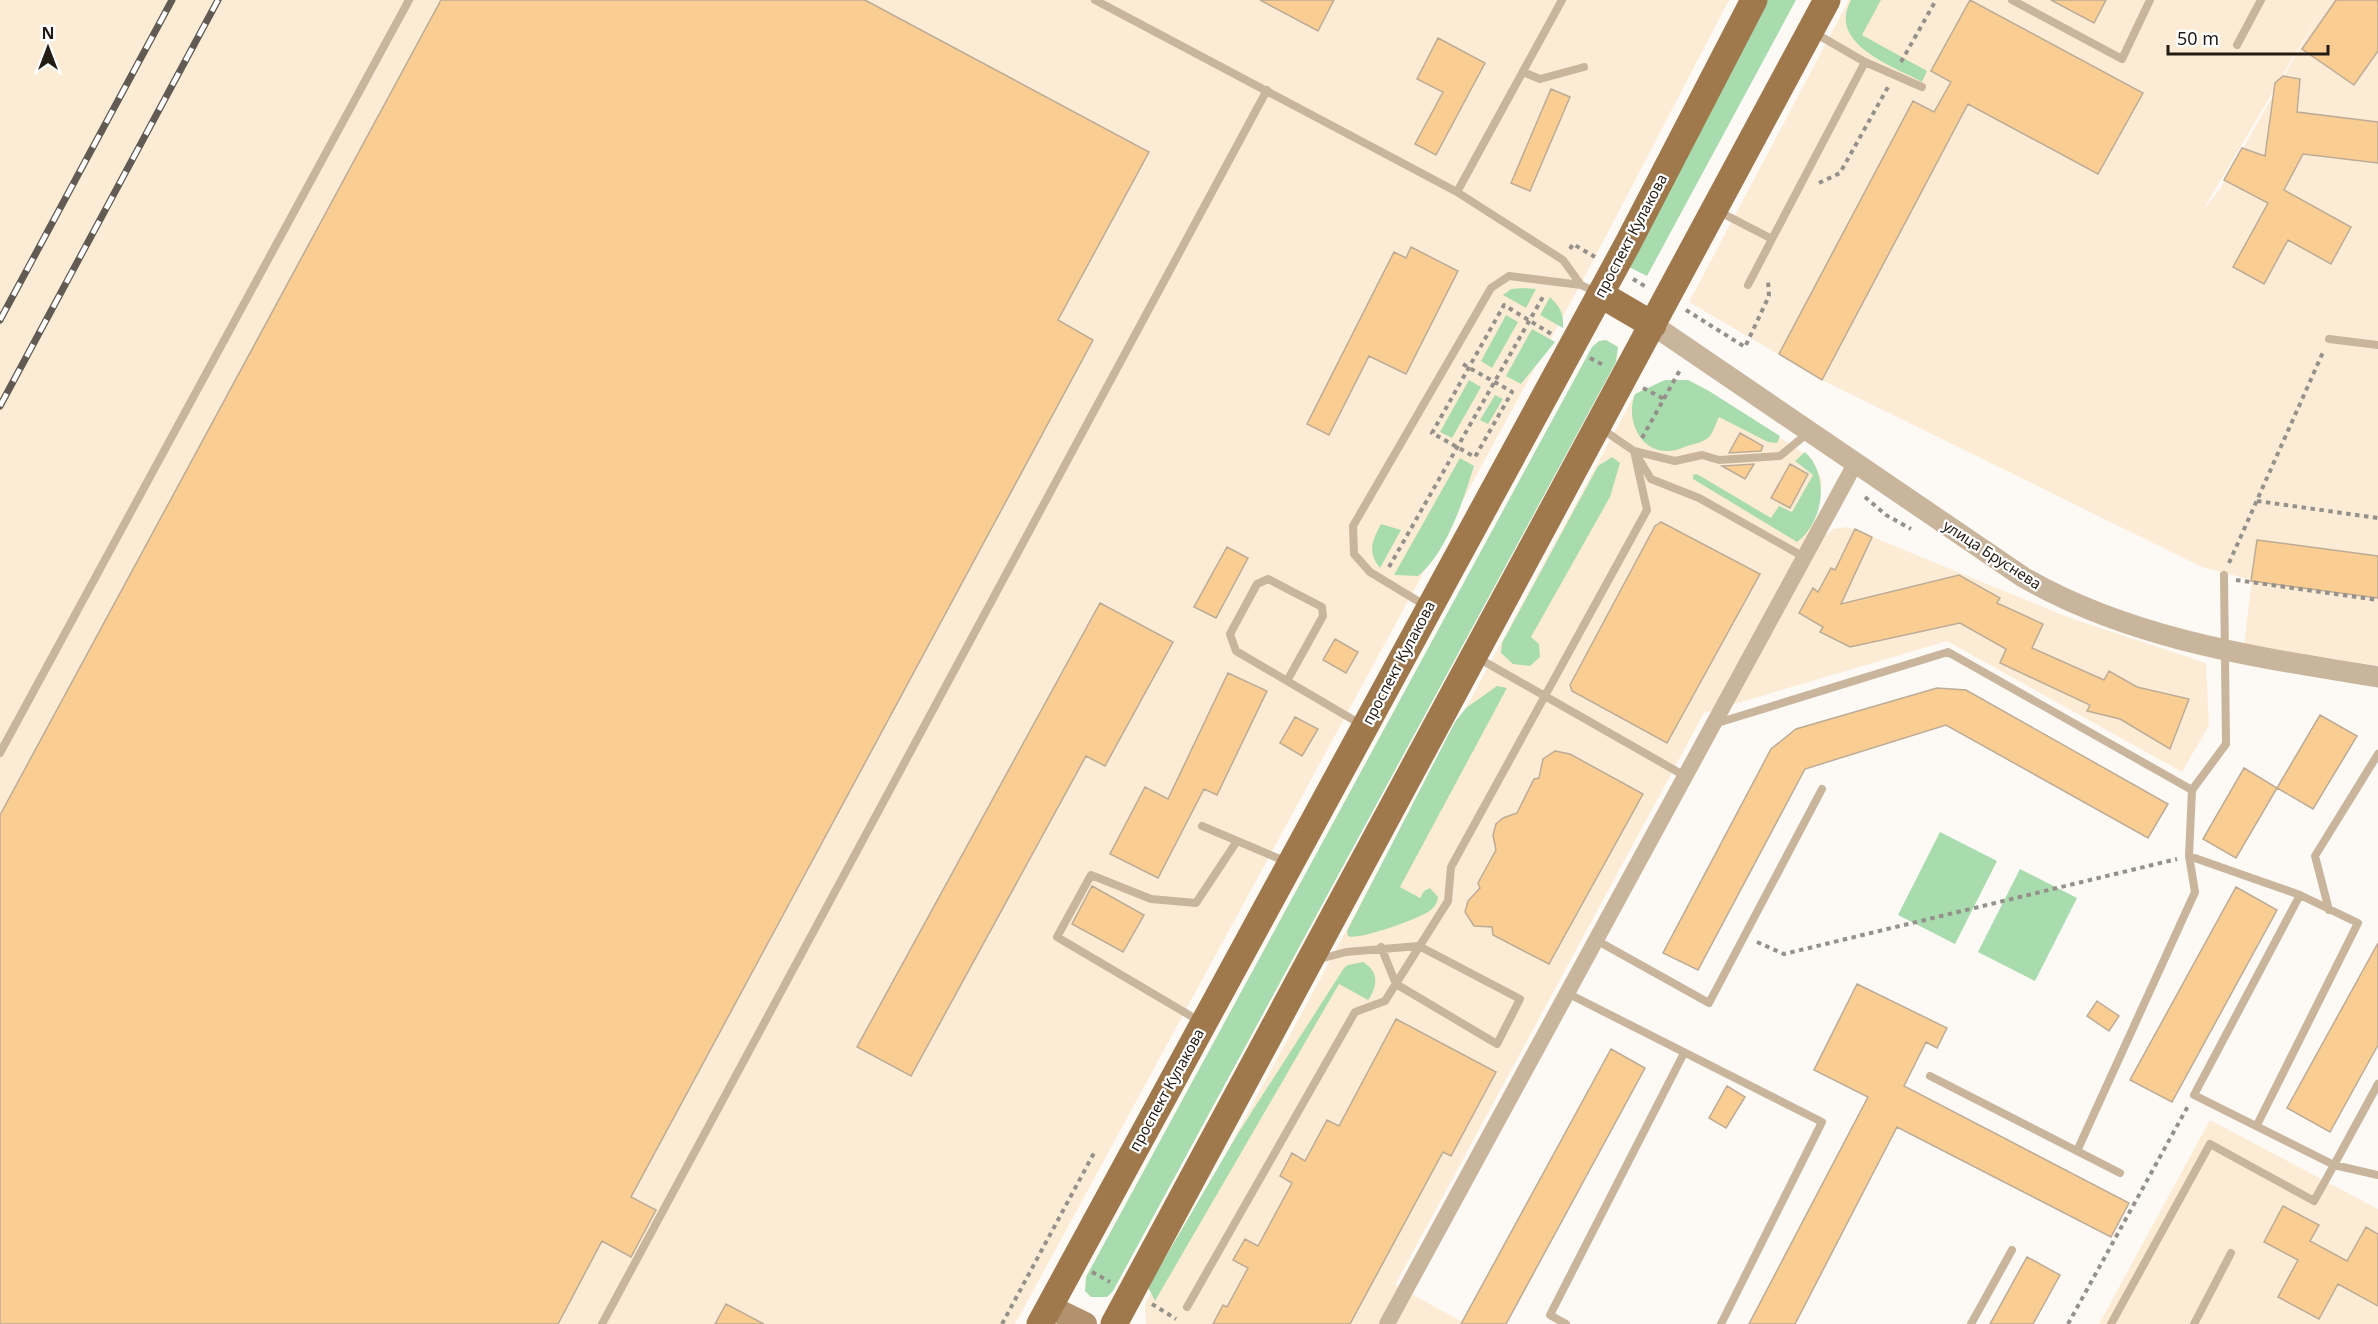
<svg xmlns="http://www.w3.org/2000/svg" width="2378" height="1324" viewBox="0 0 2378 1324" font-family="'Noto Sans',sans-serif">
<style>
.built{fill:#fdecd5;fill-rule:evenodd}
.green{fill:#a8dcae}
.building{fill:#facd93;stroke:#bcac97;stroke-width:1.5}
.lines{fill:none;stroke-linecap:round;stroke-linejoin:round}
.path{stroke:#95908a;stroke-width:4;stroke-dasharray:4.5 4.5;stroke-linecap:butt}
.service{stroke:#c9b49c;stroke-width:8}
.minor{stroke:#c9b49c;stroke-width:16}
.tertiary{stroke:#c9b49c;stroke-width:21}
.secondary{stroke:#b1916e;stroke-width:24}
.primary{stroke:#9f784c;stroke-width:27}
.rail-casing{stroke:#615b54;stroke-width:7}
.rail{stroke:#fff;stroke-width:4.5;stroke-dasharray:14;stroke-linecap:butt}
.labels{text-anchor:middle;stroke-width:4.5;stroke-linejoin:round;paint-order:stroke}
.street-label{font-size:15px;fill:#221c14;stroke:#fff}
</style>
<rect width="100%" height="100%" fill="#fdf9f5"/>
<!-- built -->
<path class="built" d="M0,0H1729L1594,259L1015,1324H0Z
M1849,0H2378V666L2244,646L2252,580L2202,567L1822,380L1689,302ZM2323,7L2220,189L2203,210Z
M1665,380H1688L1709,391L1812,459L1822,480L1819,506L1812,523L1827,535L1833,529L1848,527L2070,618L2206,663L2209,725L2182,772L1947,641L1704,713L1395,1285L1466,1324H1146L1145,1304L1635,394Z
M2210,1120L2378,1209V1324H2099Z"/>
<!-- green -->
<path class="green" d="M1767,0H1796L1647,276L1623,264Z
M1851,0H1881L1862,35L1927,71L1922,82C1891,65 1827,44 1851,0Z
M1524,288L1536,289L1526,308L1503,295L1511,289Z
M1550,297C1560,307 1564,313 1563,328L1540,315Z
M1506,315L1518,322L1492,368L1481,361Z
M1532,329L1555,342L1521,384L1506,376Z
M1606,340L1618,347L1616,362L1113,1291L1107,1297H1091L1085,1291L1086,1277L1592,347L1599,341Z
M1469,380L1481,387L1452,438L1440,432Z
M1665,380H1688L1709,391L1780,436L1777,443L1768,442L1719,417C1716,423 1713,433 1709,437C1704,442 1694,444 1687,446C1682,448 1675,451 1669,451C1640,453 1625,419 1635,394Z
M1495,395L1503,399L1488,424L1480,420Z
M1805,452C1830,475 1824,522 1797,542L1693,479V475L1697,474L1771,518L1779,506L1792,512L1813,475L1795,461Z
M1612,457L1620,463L1610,497L1531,637L1539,644L1540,657L1530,666L1513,664L1501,653L1502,643L1598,466Z
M1460,458L1474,466C1463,501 1447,552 1418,576L1394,575Z
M1381,524L1401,530L1380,568C1367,552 1372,541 1381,524Z
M1497,686L1507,688L1400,887L1420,898L1424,891L1430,888L1438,897C1437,904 1434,908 1428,912C1418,919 1357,941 1348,936L1347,931L1455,722L1466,708Z
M1940,832L1997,861L1955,944L1898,915Z
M2020,869L2077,898L2035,981L1978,952Z
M1363,962C1379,971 1378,986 1368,1000L1339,984L1155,1301L1148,1287L1237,1135L1344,968L1348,965Z"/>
<!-- building -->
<path class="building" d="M441,0H865L1149,152L1058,320L1093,340L631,1197L656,1210L631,1257L602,1241L558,1324H0V815Z
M1260,0H1334L1318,31Z
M1970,0L2143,93L2098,174L1968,104L1822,380L1779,354L1913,101L1934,112L1951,82L1931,71Z
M2051,0H2106L2094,23Z
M2336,0H2378V51L2354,85L2302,49Z
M1438,38L1485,63L1436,155L1415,144L1443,92L1417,79Z
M2283,76L2300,79L2297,112L2378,122V163L2303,154L2284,190L2351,227L2331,264L2288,240L2264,284L2233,267L2268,203L2224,180L2242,148L2265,156L2275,83Z
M1551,89L1570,97L1530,191L1511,183Z
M1411,247L1458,271L1406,374L1369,356L1329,435L1307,424L1394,252L1406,258Z
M1740,433L1763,446L1761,451L1729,453Z
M1754,464L1745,479L1722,466Z
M1790,464L1808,474L1790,508L1771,498Z
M1661,522L1760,574L1667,743L1572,691L1570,685L1655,526Z
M1855,529L1872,537L1841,604L1959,575L2000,598L1997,603L2043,624L2032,648L2104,680L2109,671L2137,687L2189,699L2170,749L2120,719L2087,711L2090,705L2000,663L2006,649L1960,623L1850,647L1820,632L1823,627L1799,613L1813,588L1818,592L1831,568L1835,570Z
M2257,540L2378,556V598L2251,581Z
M1227,547L1248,558L1216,618L1194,607Z
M1100,603L1173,642L1105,766L1086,756L911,1076L857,1047Z
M1335,639L1358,652L1346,673L1323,660Z
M1228,673L1267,691L1217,795L1204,789L1158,878L1110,854L1145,787L1168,799Z
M1937,688L1966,690L2168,804L2148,838L1946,725L1805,769L1698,970L1663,953L1771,749L1796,729Z
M2320,715L2357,736L2313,809L2277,788Z
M1295,717L1318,729L1302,756L1280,743Z
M1555,751L1570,754L1643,794L1549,964L1493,935L1492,927L1474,926L1465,912L1468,901L1480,888L1478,883L1496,850L1493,835L1496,824L1503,818L1517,813L1534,779L1539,778L1543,759Z
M2244,768L2277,788L2236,858L2203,839Z
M1092,886L1144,915L1123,952L1072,924Z
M2236,887L2277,910L2172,1102L2130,1080Z
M2378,943V1045L2330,1132L2287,1108Z
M1857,984L1947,1028L1937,1048L1926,1042L1904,1086L2129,1203L2111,1237L1897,1127L1795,1324H1749L1868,1097L1814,1070Z
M2097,1001L2119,1016L2109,1031L2087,1016Z
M1396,1019L1496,1072L1451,1156L1443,1152L1350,1324H1213L1223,1305L1227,1307L1248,1268L1233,1260L1245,1239L1258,1246L1292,1183L1280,1176L1292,1153L1305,1161L1327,1120L1339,1126Z
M1611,1049L1645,1068L1506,1324H1461Z
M1727,1086L1745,1097L1726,1128L1709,1118Z
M2283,1206L2319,1225L2310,1241L2347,1261L2366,1227L2378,1234V1306L2338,1284L2319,1319L2278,1297L2298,1260L2264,1242Z
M2027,1257L2060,1275L2033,1324H1990Z
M726,1304L764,1324H715Z"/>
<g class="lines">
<!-- path -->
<path class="path" d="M1901,62L1936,0
M1819,183L1840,173L1888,87
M1570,249L1573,244L1595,257
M1633,279L1648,288
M1686,310L1745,347L1769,296L1768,280
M1590,358L1605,366
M1463,364C1479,374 1496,382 1512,392L1475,457L1432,433L1504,305L1553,335
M1643,388L1664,399
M1642,438L1680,370
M1865,497L1886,515L1911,529
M2257,501L2378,518
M2229,563L2324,350
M1389,567L1544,295
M2236,580L2378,600
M1757,942L1784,954L2177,859
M1092,1272L1110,1282
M1152,1304L1176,1319
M1002,1324L1094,1153
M2068,1324L2188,1106"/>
<!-- service -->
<path class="service" d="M1095,0L1457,192L1563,260L1581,285
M2012,0L2122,59L2150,0
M1813,32L1865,62L1922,87
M2237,45L2261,0
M1523,72L1540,79L1584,67
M1457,192L1562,0
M1716,210L1772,239L1865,62
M1748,285L1772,239
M2329,339L2378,345
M1602,429L1634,451L1675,461L1702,455L1719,460L1780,456L1809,432
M1639,459L1651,479L1699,498L1804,557
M1426,606L1370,572L1354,554L1353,526L1491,288L1509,276L1581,285L1598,293
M1478,658L1685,776
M1287,681L1323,616L1322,607L1268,579L1257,584L1230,634L1236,651L1362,725
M1714,724L1948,652L2192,790
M0,753L409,0
M1202,826L1287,862
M2329,910L2315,856L2378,754
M1596,940L1709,1003L1822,789
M1316,960L1346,952L1419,946L1520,999L1497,1044L1396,984L1381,947
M1567,993L1822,1122L1721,1324
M1201,1022L1057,937L1091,875L1151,899L1196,903L1237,841
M1930,1076L2120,1173
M2378,1084L2334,1165L2378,1175
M2257,1125L2358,923L2300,895
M2077,1151L2195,892L2189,856L2192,790L2226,744L2224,575
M1187,1307L1355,1012L1385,1001L1448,901L1451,867L1647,510L1634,451
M602,1324L1267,90
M1566,1324L1550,1315L1684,1053
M1971,1324L2012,1250
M2111,1324L2210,1144L2314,1201L2334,1165L2194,1095L2300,895L2189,856
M2194,1324L2231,1253"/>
<!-- minor -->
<path class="minor" d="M1387,1324L1855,464"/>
<!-- tertiary -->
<path class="tertiary" d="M1653,325L2023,577C2132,640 2256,657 2378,677"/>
<!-- secondary -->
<path class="secondary" d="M1050,1307L1085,1324"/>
<!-- primary -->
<path class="primary" d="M1600,294L1653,325
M1040,1324L1627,245L1754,0
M1114,1324L1827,0"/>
<defs>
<path id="rail" d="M0,320L172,0
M0,406L218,0"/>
</defs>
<!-- rail casing -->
<use href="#rail" class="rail-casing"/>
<!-- rail -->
<use href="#rail" class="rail"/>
</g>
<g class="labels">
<!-- street labels -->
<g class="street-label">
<text transform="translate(1631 236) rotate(-62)" y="5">проспект Кулакова</text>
<text transform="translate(1992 555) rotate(33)" y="5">улица Бруснева</text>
<text transform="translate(1399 663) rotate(-62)" y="5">проспект Кулакова</text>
<text transform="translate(1167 1090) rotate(-61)" y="5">проспект Кулакова</text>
</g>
</g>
<!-- north arrow -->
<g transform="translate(48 48)" stroke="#ffffff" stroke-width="4.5" paint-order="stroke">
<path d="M0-4.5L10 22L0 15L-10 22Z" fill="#221c14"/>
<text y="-9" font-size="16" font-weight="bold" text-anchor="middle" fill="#221c14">N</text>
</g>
<!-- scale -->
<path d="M2168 45v9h160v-9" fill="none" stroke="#221c14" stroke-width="3"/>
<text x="2177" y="45" font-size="18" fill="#221c14" stroke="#ffffff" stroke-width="4.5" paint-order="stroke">50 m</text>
</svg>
